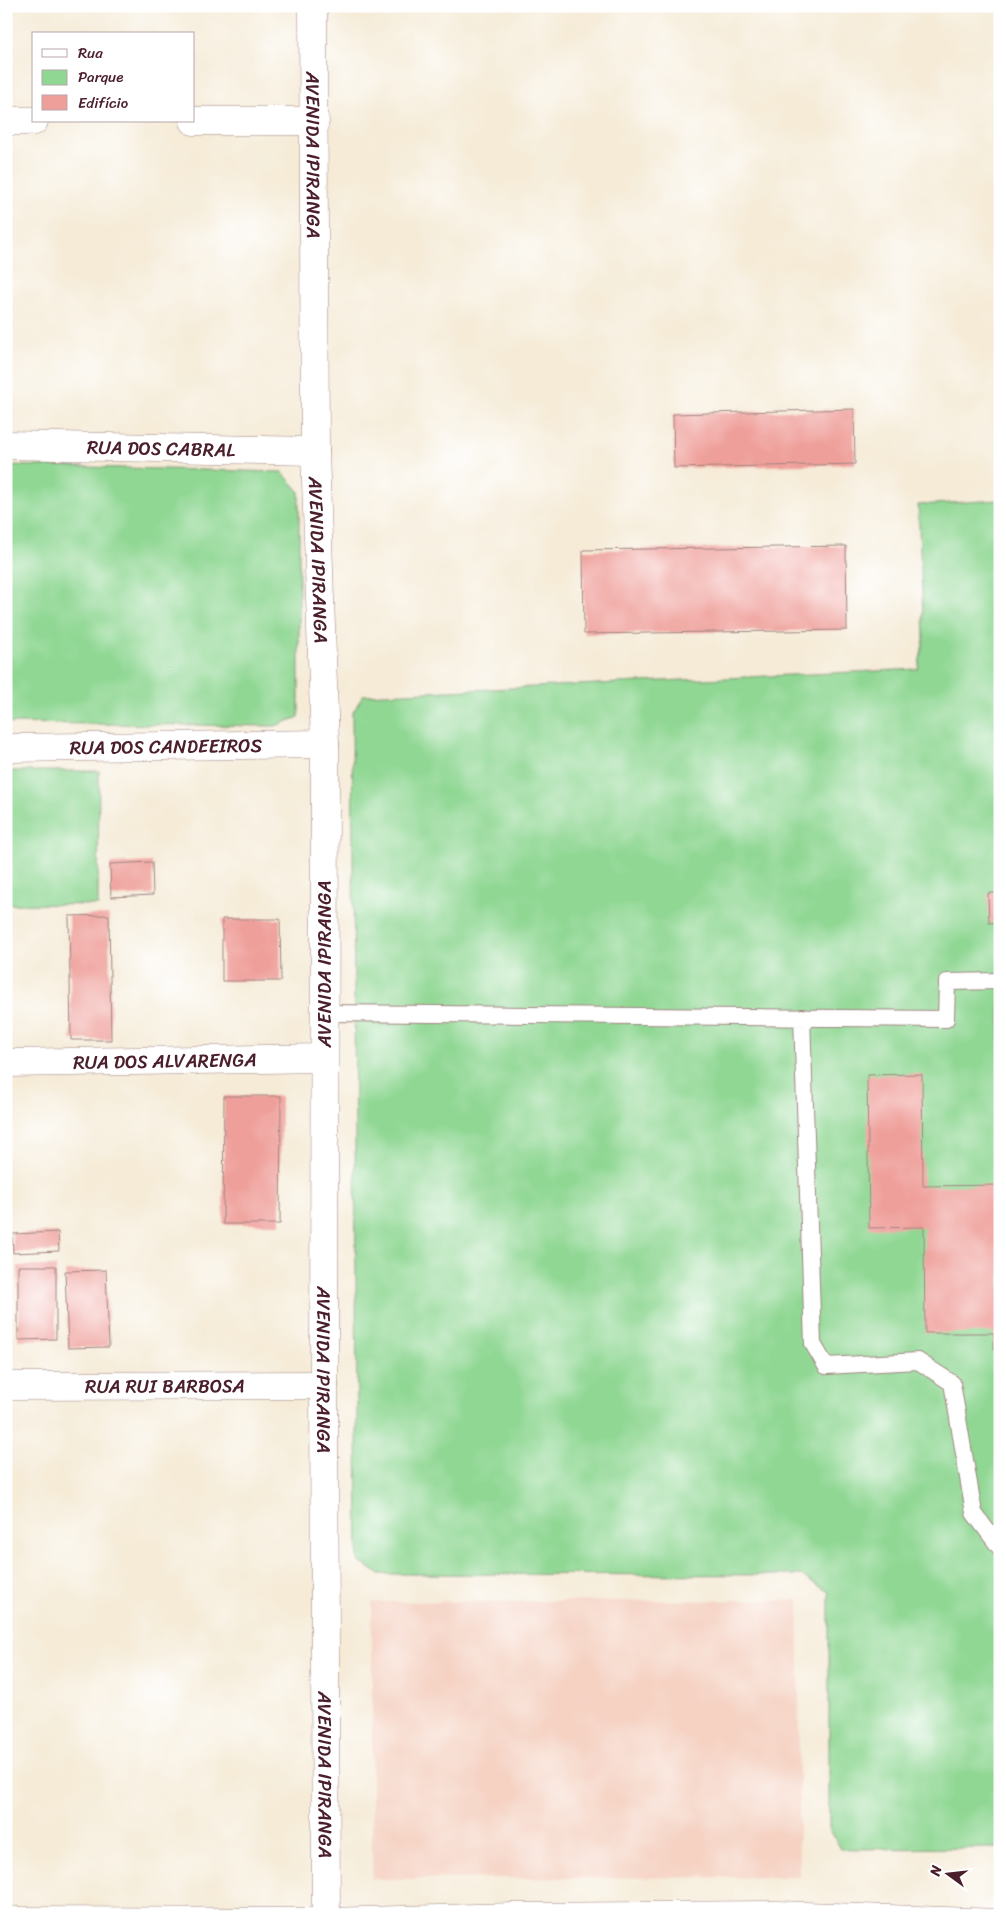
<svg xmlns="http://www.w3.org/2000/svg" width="1006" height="1932" viewBox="0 0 1006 1932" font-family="Sriracha,sans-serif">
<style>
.built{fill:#f5d2c2}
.green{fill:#8fd793;stroke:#6c7b5f}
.building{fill:#ef9f9a}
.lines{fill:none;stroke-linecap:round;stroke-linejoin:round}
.service-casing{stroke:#a08581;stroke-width:18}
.minor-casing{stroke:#a08581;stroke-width:29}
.tertiary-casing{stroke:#a08581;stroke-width:29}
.service{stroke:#fff;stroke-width:16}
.minor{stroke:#fff;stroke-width:28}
.tertiary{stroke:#fff;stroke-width:28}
.labels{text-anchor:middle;stroke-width:4;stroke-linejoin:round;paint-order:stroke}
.street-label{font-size:19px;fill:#4a1f2b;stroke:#fff}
</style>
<rect width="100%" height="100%" fill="#fff"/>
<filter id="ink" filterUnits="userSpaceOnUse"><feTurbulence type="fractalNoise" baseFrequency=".02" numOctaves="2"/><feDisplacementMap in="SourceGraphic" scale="10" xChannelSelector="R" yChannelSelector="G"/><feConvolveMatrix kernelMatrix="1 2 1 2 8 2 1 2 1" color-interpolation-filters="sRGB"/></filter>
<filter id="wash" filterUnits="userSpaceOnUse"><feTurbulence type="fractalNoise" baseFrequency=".0096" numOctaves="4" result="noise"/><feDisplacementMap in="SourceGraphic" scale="20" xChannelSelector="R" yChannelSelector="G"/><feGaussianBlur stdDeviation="1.12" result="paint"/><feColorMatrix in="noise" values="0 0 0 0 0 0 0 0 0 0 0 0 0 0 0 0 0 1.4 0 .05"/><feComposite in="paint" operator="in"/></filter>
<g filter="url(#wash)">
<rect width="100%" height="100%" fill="#f5ebd7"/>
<!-- built -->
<path class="built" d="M799,1600V1877L372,1879V1602Z"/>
<!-- green -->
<path class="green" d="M6,465L282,472L299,491V717L275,726L6,723Z
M1000,500V1848L841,1849L829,1828V1592L800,1575L379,1574L358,1561L352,714L363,695L918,669L924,639L918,505Z
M6,771H99L98,905L6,904Z"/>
<g id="blocks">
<!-- building -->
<path class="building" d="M854,409L855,464L674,468L673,414Z
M846,546L847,630L584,634L583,550Z
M152,862L153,895L111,897L110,864Z
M988,893H1000V922L989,923Z
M109,915L111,1040H71L69,916Z
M222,919H280L281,981H222Z
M922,1074L923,1186L1000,1185V1349H994V1333H925L924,1227L869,1228L867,1075Z
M224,1096H281L280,1224H223Z
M58,1232L59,1251L13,1253L12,1234Z
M18,1266H56V1339L18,1340Z
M106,1270L109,1347L68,1348L65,1271Z"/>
</g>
</g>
<g filter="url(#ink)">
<use href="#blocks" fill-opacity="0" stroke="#a08581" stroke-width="1"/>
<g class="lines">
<defs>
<path id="service" d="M323,1013L946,1019L947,982L1000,981
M802,1017L813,1344L826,1366L918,1361L952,1383L974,1513L1000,1548"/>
<g id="minor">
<path d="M6,121H34"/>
<path d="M194,121H315"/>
<path id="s1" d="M6,445L315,451"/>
<path id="s2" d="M6,748L325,744"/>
<path id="s3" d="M6,1063L324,1058"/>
<path id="s4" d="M6,1386L324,1385"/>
</g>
<g id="tertiary">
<path id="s5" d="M313,6L315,451L325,744L324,1385L326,1922"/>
<path d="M6,1921L326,1922L514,1917L777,1915L1000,1923"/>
</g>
</defs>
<!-- service casing -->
<use href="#service" class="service-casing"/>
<!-- minor casing -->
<use href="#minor" class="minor-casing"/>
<!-- tertiary casing -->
<use href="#tertiary" class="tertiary-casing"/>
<!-- service -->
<use href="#service" class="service"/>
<!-- minor -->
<use href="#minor" class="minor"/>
<!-- tertiary -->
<use href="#tertiary" class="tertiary"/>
</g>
</g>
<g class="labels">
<!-- street labels -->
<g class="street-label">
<text dy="7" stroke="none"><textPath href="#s5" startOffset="149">AVENIDA IPIRANGA</textPath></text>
<text dy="7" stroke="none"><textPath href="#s1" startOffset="155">RUA DOS CABRAL</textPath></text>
<text dy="7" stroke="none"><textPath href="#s5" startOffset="554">AVENIDA IPIRANGA</textPath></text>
<text dy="7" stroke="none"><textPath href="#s2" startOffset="160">RUA DOS CANDEEIROS</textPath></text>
<text transform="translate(324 964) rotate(-90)" y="7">AVENIDA IPIRANGA</text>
<text dy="7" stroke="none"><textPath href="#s3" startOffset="159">RUA DOS ALVARENGA</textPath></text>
<text dy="7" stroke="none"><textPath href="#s5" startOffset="1364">AVENIDA IPIRANGA</textPath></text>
<text dy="7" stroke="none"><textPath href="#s4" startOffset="159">RUA RUI BARBOSA</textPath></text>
<text dy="7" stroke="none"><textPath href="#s5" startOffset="1769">AVENIDA IPIRANGA</textPath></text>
</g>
</g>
<!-- margin -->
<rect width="1006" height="1932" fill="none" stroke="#fff" stroke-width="25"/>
<!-- legend -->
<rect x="32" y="32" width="162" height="90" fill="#ffffff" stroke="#b7a5aa"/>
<rect x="42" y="49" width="25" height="8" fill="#ffffff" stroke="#b7a5aa"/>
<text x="78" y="58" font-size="15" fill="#4a1f2b">Rua</text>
<rect x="42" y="70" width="25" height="15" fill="#8fd793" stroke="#b7a5aa"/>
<text x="78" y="82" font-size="15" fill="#4a1f2b">Parque</text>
<rect x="42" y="95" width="25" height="15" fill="#ef9f9a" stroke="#b7a5aa"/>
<text x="78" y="108" font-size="15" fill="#4a1f2b">Edifício</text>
<!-- north arrow -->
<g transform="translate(948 1874) rotate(285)" stroke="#ffffff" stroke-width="4" paint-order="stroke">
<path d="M0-4L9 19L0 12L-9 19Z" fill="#4a1f2b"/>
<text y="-8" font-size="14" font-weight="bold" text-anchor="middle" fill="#4a1f2b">N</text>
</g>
</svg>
